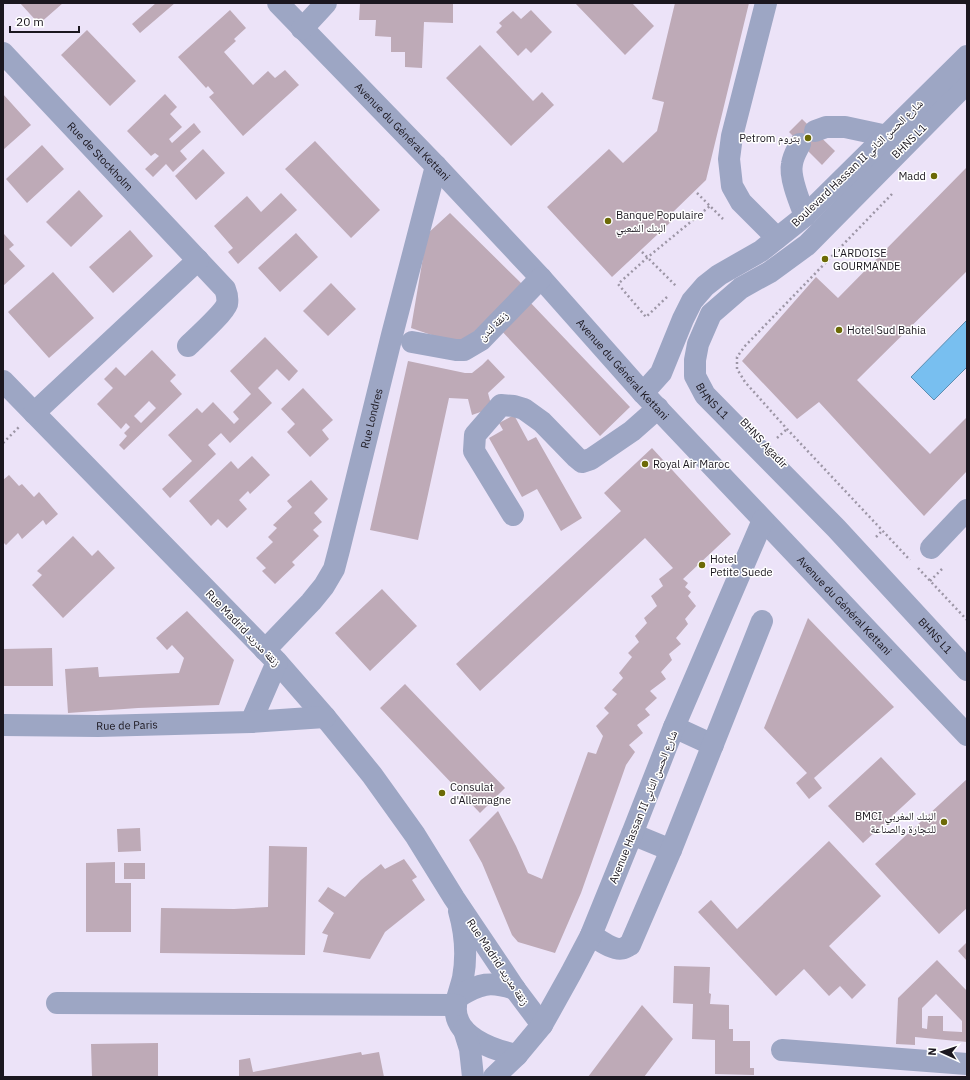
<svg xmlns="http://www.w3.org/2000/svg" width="970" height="1080" viewBox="0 0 970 1080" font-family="'IBM Plex Sans','Noto Naskh Arabic',sans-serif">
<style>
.water{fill:#78bff0;stroke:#5c8db1}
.building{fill:#beaab7;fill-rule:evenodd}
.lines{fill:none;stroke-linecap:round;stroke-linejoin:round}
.path{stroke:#9d96a6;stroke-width:2.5;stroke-dasharray:2 3;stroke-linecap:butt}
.minor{stroke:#9da6c4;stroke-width:22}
.poi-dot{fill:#6c6a06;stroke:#fff;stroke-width:1.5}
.labels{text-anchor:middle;stroke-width:3;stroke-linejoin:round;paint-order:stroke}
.street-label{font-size:11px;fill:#1b171f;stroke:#fff}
.poi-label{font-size:11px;fill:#1b171f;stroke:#fff;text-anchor:start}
</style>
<rect width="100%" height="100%" fill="#ece3f8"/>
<!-- water -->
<path class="water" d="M967,320V367L934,400L911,377Z"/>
<!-- building -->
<path class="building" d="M20,3H63L39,24Z
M156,3H175L140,33L132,24Z
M360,3H453V23L424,22L422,68L405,67V52H391V37L375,36L376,20H359Z
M575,3H632L654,26L625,55Z
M675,3H749L706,180L670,215L674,219L612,277L547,207L609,149L623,163L657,131L664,102L652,99Z
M230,10L246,28L234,39L236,41L224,52L253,85L268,71L275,78L285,70L299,85L243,136L209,97L214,93L208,86L206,88L178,57Z
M531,10L552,32L531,53L526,48L518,56L496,32L502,26L499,23L513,11L521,19Z
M87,30L136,81L110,106L61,55Z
M480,45L533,101L542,92L554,105L511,146L446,78Z
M3,94L31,125L3,150Z
M165,94L177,107L170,114L182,127L169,139L172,143L194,123L201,132L180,151L187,159L173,172L166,164L153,177L145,169L159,156L155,153L151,156L127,131Z
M802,119L835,151L822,165L789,132Z
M315,141L380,210L351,238L285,169Z
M42,145L64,169L27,203L6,179Z
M203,149L225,173L196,200L175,176Z
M967,167V271L857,380L930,454L967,417V471L924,516L819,402L797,419L742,361L816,277L838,298Z
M79,190L103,216L71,247L46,222Z
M281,193L297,210L238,264L228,252L233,248L214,226L247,196L261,212Z
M450,213L522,284L461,345L411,328L427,234Z
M130,230L153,256L113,293L89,267Z
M296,233L318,257L280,292L258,268Z
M4,234L14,245L9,249L25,266L3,286V235Z
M53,272L94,318L49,358L8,312Z
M331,283L356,309L328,336L303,311Z
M527,299L630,407L600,436L498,327Z
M265,337L298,371L289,381L277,369L258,388L272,403L230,443L221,433L208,445L216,454L170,498L162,489L192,461L168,435L197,408L202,413L213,402L234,424L239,419L233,412L251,394L230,371Z
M152,350L176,375L170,381L182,394L124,450L119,445L127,436L124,433L130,427L126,423L121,429L97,404L113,388L104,379L116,367L125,376ZM149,401L156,408L141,423L134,416Z
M488,359L505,377L488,393L492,408L472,415L468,399L449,398L418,540L370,530L408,361L465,373H472L482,365Z
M303,388L333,420L322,430L329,439L310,457L287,432L295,424L281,409Z
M514,415L528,441L536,437L582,518L561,531L537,489L522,497L489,438L503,430L499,423Z
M652,448L731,534L683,579L688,583L685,587L691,592L688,596L696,606L685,619L688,624L676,638L681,644L669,654L672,660L661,672L666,679L650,691L657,698L645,709L650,715L637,725L643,733L629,745L635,752L626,765L581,893L555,953L518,942L512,935L482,863L469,840L498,811L516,846L528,873L542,879L588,752L596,754L603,736L596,726L609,713L604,708L617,694L612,690L623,678L619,673L632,657L628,653L639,642L635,636L647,623L644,618L657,606L651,596L663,586L659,579L673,568L645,538L480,691L456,664L621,511L604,493Z
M252,456L270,475L250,494L248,491L239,500L247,509L227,528L218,519L211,526L189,501L231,461L238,469Z
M9,475L19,486L22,484L34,497L39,492L58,514L46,525L43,520L22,539L18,533L6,545L3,542V480Z
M311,480L328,499L314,513L322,522L313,530L319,536L292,562L295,565L275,584L262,571L266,568L256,558L273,542L268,537L277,528L273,525L292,507L287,501Z
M73,536L92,556L98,550L115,568L63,618L32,585L42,575L37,571Z
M382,589L417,626L370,671L335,633Z
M187,611L234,660L219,705L138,708L68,713L65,669L98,667L99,677L179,673L184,658L172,645L167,650L156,638Z
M808,618L894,707L814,778L822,788L809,799L796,783L807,773L764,728Z
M52,648L53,686H3V649Z
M405,684L505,788L480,813L380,708Z
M881,757L916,794L863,843L828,806Z
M967,779V908L939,934L875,864Z
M140,828L141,851L118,852L117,829Z
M829,841L881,896L829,946L866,985L852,999L840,986L829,996L804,969L776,996L698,912L711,900L737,929Z
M269,846L307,847L305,955L160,953L161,908L234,909L268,907Z
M404,859L417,877L412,880L425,900L385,932L370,959L323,952L328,935L322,933L334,913L318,901L328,887L345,897L361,880L381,864L385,869Z
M115,862V883H131V932H86V863Z
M124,863H145V879H124Z
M967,942V961L958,951Z
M937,960L967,991V1042L915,1037V1045L896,1044L898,998ZM936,994L962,1021V1032L943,1031V1016H928L927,1029L922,1028V1008Z
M674,966L710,967L709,993L711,994L710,1004L729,1005V1029H733V1041H750V1068H754V1075L715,1074V1040L692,1039L693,1004L673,1003Z
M642,1005L673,1039L644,1077H588Z
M158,1043V1077H92L91,1044Z
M361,1052L362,1055L379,1052L384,1077H239V1060L250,1058L253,1072Z"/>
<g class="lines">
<!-- path -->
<path class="path" d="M966,3L967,4
M697,193L723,219
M892,194L745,346L737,357V369L745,382L787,429L910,560
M642,252L676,286
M667,297L646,317L618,284L648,257L710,206
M777,438L787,429
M3,443L19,427
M876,537L883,530
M918,568L967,620
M930,581L942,569"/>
<!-- minor -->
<g class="minor">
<path id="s1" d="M278,3L436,166L541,278L643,393L967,735"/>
<path d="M766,3L732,136L729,159L732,186L741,202L777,238"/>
<path d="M302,29L326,3"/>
<path id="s2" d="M3,53L225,289C227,294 228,299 227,304C224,313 196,338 188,346"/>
<path id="s3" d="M967,83L807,245L770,272L741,288L711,314L698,344L695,360V376L705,395L836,528L967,670"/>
<path d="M815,131L826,127H845L887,136"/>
<path d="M800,144C797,150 793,156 792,164C789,177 800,203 805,216"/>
<path d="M412,342L456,350H464L481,340L541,278"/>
<path d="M3,381L277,662L325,717L372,775L415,835L454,898L515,989L542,1025"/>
<path d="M643,393L661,373L683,319L692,301L705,286L719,275L761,251L805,216L967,56"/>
<path d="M34,413L198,260"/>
<path d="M513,515L474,451L475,435L501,405L514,406L524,409L542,422L576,457L582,462L591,459L632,431L658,408"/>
<path d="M931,548L967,510"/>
<path id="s4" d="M265,650L311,602L324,586L334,569L339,550L392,335L436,166"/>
<path d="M251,722L277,662"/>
<path id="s5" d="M3,725L98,726L251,722L325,717"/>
<path d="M674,727L713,745"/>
<path d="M632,834L671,850"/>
<path d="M459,911C465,932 467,956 463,978C461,987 457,996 456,1005C452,1036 493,1050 517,1055"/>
<path d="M591,935C599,940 615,952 624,948C625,948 629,945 630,945L671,850L762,621"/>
<path d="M458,997C480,983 490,981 515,989"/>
<path d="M57,1003L456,1005"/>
<path d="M464,1030L470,1049L473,1077"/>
<path d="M782,1050L967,1064"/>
<path d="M494,1077L517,1055L542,1025L571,973L591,935L632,834L674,727L763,520"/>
</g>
</g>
<!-- markers -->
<g class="poi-dot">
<circle cx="808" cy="138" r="4"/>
<circle cx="934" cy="176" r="4"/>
<circle cx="608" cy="221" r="4"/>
<circle cx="825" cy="259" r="4"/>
<circle cx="839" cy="330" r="4"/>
<circle cx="645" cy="464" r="4"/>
<circle cx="702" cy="565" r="4"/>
<circle cx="442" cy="793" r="4"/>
<circle cx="944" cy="822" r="4"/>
</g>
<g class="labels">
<!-- street labels -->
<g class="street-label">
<text dy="4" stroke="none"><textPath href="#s1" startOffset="179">Avenue du Général Kettani</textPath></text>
<text transform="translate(909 141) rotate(-45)" y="4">BHNS L1</text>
<text dy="4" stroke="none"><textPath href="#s2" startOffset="142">Rue de Stockholm</textPath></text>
<text transform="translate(857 163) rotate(-44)" y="4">Boulevard Hassan II شارع الحسن الثاني</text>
<text transform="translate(493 326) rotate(-45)" y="4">زنقة لندن</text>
<text dy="4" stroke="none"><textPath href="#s1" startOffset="503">Avenue du Général Kettani</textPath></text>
<text dy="4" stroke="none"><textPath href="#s3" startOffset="442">BHNS L1</textPath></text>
<text dy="4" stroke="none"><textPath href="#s4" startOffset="262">Rue Londres</textPath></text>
<text transform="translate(764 443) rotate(47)" y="4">BHNS Agadir</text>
<text dy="4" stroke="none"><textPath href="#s1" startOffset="827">Avenue du Général Kettani</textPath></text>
<text transform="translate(243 628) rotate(46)" y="4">Rue Madrid زنقة مدريد</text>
<text dy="4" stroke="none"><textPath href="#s3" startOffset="766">BHNS L1</textPath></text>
<text dy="4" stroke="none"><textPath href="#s5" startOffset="124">Rue de Paris</textPath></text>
<text transform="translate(643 807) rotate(-68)" y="4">Avenue Hassan II شارع الحسن الثاني</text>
<text transform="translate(498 962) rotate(56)" y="4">Rue Madrid زنقة مدريد</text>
</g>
<!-- poi labels -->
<g class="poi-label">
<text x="800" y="142" text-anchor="end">Petrom بتروم</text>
<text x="926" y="180" text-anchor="end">Madd</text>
<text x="616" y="219">Banque Populaire<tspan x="616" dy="13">البنك الشعبي</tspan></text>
<text x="833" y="257">L’ARDOISE<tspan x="833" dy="13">GOURMANDE</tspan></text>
<text x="847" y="334">Hotel Sud Bahia</text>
<text x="653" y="468">Royal Air Maroc</text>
<text x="710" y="563">Hotel<tspan x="710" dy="13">Petite Suede</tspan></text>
<text x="450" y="791">Consulat<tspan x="450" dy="13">d'Allemagne</tspan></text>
<text x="936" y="820" text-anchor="end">BMCI البنك المغربي<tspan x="936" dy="13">للتجارة والصناعة</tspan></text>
</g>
</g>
<!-- border -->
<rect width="970" height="1080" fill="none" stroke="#1b171f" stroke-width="8"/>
<!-- north arrow -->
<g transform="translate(942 1052) rotate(273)" stroke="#ffffff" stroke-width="3" paint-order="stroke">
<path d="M0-3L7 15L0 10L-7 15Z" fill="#1b171f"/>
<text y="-6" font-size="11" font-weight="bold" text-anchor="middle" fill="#1b171f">N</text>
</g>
<!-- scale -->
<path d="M10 26v6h69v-6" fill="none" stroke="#1b171f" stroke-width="2"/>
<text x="16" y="26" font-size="12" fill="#1b171f" stroke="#ffffff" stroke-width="3" paint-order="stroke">20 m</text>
</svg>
